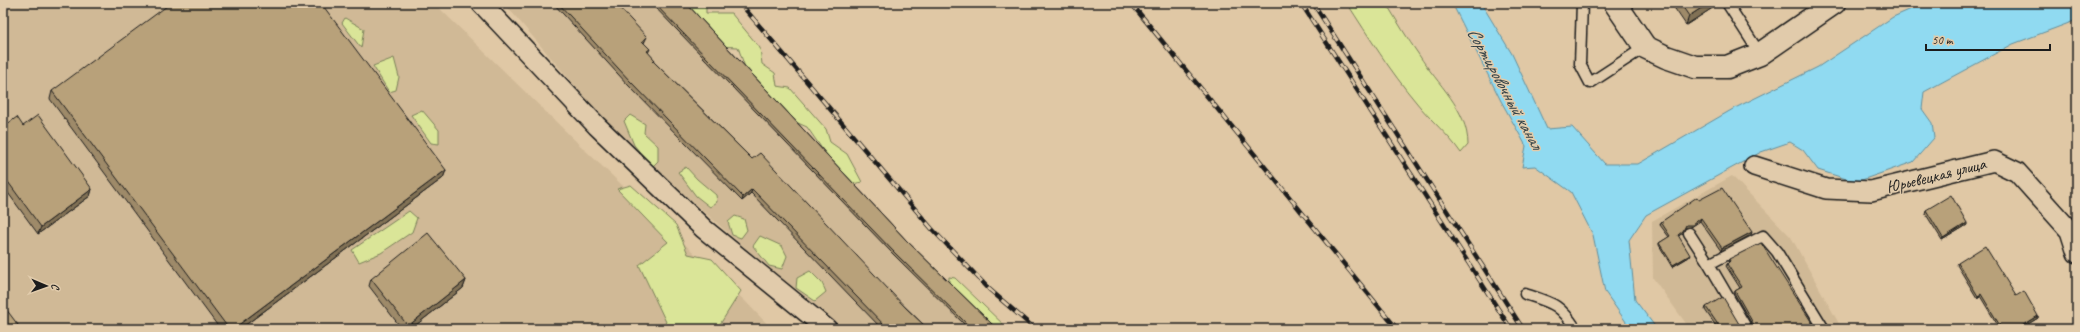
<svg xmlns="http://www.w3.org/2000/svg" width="2080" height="332" viewBox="0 0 2080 332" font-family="Caveat,sans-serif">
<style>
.built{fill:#d0b996}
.green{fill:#dae598;stroke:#7b805a}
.water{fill:#90daf1;stroke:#628e9c}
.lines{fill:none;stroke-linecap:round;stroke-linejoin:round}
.lane-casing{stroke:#1c1c1c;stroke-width:13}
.street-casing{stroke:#1c1c1c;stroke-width:22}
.secondary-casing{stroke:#1c1c1c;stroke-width:25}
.lane{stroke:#e1cbab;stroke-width:10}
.street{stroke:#e1cbab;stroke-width:19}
.secondary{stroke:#e1cbab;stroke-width:22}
.rail-casing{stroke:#1c1c1c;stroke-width:4.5}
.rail{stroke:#e1cbab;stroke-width:3;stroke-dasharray:9;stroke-linecap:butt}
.wall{fill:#9e8a69;stroke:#1c1c1c}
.shaded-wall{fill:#817155;stroke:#1c1c1c}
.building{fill:#b8a17a;stroke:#1c1c1c}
.labels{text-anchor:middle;stroke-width:3;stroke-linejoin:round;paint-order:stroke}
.street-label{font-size:17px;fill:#1c1c1c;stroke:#e1cbab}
.water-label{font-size:18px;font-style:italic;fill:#334247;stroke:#e1cbab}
</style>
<rect width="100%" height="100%" fill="#e0c8a5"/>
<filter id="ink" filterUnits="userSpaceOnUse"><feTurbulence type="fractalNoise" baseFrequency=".025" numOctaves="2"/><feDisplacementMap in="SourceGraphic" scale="8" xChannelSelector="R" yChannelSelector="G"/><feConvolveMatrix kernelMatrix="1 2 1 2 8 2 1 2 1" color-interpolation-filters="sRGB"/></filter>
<g filter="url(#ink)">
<!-- built -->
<path class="built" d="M3,3H434L586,151L745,301L772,329H3Z
M504,3H683L905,243L993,329H837L617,135Z
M1732,176L1791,237L1842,329H1690L1653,278L1652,221Z"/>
<!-- green -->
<path class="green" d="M687,3H706V13H731L760,48L762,64L775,73L777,86L790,88L826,129L830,142L847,154L862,182L847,185L807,127L784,117L749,79L738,47L715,46L696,29Z
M1347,3H1386C1397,21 1407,38 1419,55C1437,84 1468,109 1468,145L1461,153C1448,134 1430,120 1416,102C1390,71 1369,37 1347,3Z
M345,18L364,29L361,48L342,23Z
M394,58L399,77L396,90L389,92L373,66Z
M422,110L439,130V144L431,143L411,115Z
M630,115L645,124L644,133L658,146V161L652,167L634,145L624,121Z
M686,167L697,179L716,195L717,202L710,207L696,196L678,172Z
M631,185L676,225L688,254L712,259L741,291L717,329H659L666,322L639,265L668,242L617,189Z
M409,211L417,218L412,232L381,253L359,262L352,250Z
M735,216L744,219L747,230L741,238L732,235L728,222Z
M760,236L782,246L787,256L782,269L769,266L753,246Z
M810,271L822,283L826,292L815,301L796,288L797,278Z
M949,277L955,278L1008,329H984L949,294Z"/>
<!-- water -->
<path class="water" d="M1452,3H1481L1512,54L1547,129L1572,127L1605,164H1638L1733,109L1818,67L1893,17L1925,3H2077V20L2013,44L1924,92L1922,109L1932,123L1934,138L1913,162L1856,182L1818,170L1803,150L1790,142L1761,152L1646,215L1629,240L1635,300L1657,329H1631L1605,292L1593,235L1571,192L1535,166L1522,167L1526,146L1501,101Z"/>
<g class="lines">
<defs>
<path id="lane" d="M1582,3L1580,64L1590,83L1645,47
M1727,3L1760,54
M1689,233L1709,264
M1525,294C1553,303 1560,304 1576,329
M1747,329L1709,264L1763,236L1777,252L1824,329"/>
<path id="street" d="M481,3L597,126L704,229L827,329
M1754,166L1826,189L1871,191L1994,161L2017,172L2070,231L2077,253"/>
<path id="secondary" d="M1615,3L1645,47L1666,57L1695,67H1727L1760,54L1834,3"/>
</defs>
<!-- lane casing -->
<use href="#lane" class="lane-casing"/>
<!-- street casing -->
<use href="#street" class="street-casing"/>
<!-- secondary casing -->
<use href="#secondary" class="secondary-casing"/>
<!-- lane -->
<use href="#lane" class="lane"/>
<!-- street -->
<use href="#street" class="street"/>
<!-- secondary -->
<use href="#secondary" class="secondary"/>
<defs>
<path id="rail" d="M740,3L932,229L989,289L1035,329
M1131,3L1397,329
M1301,3L1511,329
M1313,3L1523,329"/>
</defs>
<!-- rail casing -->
<use href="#rail" class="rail-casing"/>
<!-- rail -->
<use href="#rail" class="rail"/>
</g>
<!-- wall -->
<path class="wall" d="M553,3H615L645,41L644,43L650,49L648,53L655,60L654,62L752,159L928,329H882L751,193L742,201L628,85Z
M651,3H686L906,240L997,329H969L893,254Z
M1671,3H1715L1714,7L1686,25Z
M52,91L446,170L443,178L240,329H220L50,99Z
M23,126L92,189L90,196L38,234L3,186V127Z
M1699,200L1751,235L1721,251L1700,221L1691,227L1685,228L1683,233L1678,236L1689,257L1672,267L1659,245V243L1669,237L1660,225L1661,222Z
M1926,210L1967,225L1942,240L1925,213Z
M1729,259L1816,329H1753V326L1734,293L1735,291L1740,288L1726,266L1727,264L1729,262L1728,261Z
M1958,263L2016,296L2038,316V318L2020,329H2000L1980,296L1977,298L1957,265Z
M371,279L466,280L463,288L411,329H402L369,286Z
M1706,307L1742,329H1718L1705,310Z"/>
<!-- shaded-wall -->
<path class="shaded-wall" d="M1709,3H1715L1714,7L1686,25L1689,16Z
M647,37L645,41L641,45L642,41Z
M446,170L443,178L240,329H233Z
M92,189L90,196L38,234L41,227Z
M752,189L751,193L742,201L743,197Z
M1701,218L1700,221L1691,227L1685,228L1683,233L1677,237L1678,235L1686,225Z
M1967,223V225L1942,240L1943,238Z
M1752,232L1751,235L1721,251L1722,248Z
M1690,255L1689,257L1672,267L1673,265Z
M466,280L463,288L411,329H407L408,326Z
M1981,294L1980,296L1977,298L1978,296Z
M2038,316V318L2020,329H2017Z"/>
<!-- building -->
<path class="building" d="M171,3H321L446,170L233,329H229L52,91Z
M558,3H615L647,37L642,41L650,49L647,51L655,60L653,61L752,159L760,153L906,308L928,329H888L752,189L743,197L630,81Z
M654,3H686L906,240L997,329H972L894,252Z
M1680,3H1709L1689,16Z
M38,115L92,189L41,227L3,175V127L17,117L23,126Z
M1722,188L1752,232L1722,248L1701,218L1692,225H1686L1683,231L1678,235L1690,255L1673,265L1659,243L1670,236L1661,222L1697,197L1699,200Z
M1951,195L1967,223L1943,238L1926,210Z
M428,233L466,280L408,326L371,279Z
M1761,243L1816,329H1754L1753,323L1735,291L1742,287L1727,264L1730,261L1729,259Z
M1985,246L2016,296L2024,291L2038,316L2017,329H2002L1981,294L1978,296L1958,263Z
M1723,297L1742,329H1721L1706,307Z
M3,305L21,329H3Z"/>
</g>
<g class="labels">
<!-- street labels -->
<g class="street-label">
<text transform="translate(1936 175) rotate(-14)" y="6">Юрьевецкая улица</text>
</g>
<!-- water labels -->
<g class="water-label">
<text transform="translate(1505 88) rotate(61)" y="6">Сортировочный канал</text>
</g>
</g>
<!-- margin -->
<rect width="2080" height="332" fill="none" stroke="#e1cbab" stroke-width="16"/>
<rect x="8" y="8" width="2064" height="316" fill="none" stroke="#1c1c1c" stroke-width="1.5" filter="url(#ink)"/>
<!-- north arrow -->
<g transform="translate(46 286) rotate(92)" stroke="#e1cbab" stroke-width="3" paint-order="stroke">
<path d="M0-3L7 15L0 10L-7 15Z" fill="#1c1c1c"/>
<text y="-6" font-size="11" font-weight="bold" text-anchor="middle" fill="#1c1c1c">С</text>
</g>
<!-- scale -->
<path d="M1926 44v6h124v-6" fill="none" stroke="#1c1c1c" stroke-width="2"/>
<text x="1932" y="44" font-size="12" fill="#1c1c1c" stroke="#e1cbab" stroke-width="3" paint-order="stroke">50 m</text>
</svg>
